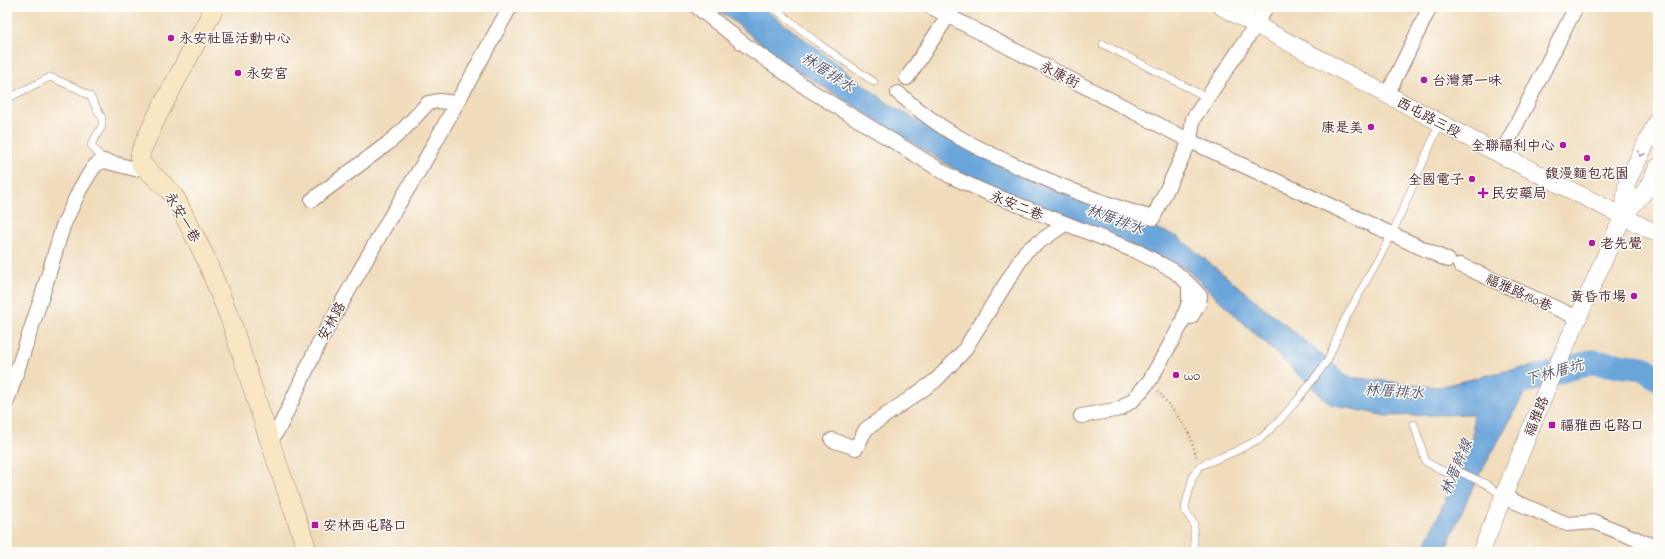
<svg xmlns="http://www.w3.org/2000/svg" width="1665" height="559" viewBox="0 0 1665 559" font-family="'Indie Flower','LXGW WenKai TC',sans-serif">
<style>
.water{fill:#6aa5da;stroke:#5a6282}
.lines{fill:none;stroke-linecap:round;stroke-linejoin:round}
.river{stroke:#6aa5da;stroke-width:25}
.service-casing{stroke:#9d7e73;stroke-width:8}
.minor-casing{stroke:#9d7e73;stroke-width:16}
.tertiary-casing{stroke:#9d7e73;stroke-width:18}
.secondary-casing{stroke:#9d7e73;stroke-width:20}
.path{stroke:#9d7e73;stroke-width:2.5;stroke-dasharray:1 3;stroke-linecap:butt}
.service{stroke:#fff;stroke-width:7}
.minor{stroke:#fff;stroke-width:14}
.tertiary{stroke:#fff;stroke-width:17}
.secondary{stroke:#f9e7c3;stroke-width:19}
.oneway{stroke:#ae9aa0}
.poi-dot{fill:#b5179e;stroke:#fdfcf7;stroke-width:1.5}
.labels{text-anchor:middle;stroke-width:3;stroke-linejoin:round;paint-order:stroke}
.poi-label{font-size:14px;fill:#4a1f2b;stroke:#fdfcf7;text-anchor:start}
.street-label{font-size:14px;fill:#4a1f2b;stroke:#fdfcf7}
.water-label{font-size:15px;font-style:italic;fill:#575571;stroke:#fdfcf7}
</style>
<rect width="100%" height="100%" fill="#fdfcf7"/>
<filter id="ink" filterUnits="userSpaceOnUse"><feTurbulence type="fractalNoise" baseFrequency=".025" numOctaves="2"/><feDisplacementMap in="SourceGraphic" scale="8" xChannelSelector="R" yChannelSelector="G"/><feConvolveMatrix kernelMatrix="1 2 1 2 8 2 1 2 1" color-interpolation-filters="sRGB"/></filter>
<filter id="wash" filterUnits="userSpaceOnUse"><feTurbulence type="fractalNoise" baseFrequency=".012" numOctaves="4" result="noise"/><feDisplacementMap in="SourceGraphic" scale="16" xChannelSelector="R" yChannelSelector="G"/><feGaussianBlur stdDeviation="0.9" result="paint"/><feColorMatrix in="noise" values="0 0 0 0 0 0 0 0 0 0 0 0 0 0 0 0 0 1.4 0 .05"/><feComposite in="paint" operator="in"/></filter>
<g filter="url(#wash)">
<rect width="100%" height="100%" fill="#f0dcbb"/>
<!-- water -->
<path class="water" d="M710,7H762L893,107L1020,177L1105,207L1178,237L1349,377L1438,387L1505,371L1540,365L1473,487L1444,552H1422L1473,437V414L1386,416L1330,404L1186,269L1077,222L975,182L784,62L727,16Z"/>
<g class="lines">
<!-- river -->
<path class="river" d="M1498,388L1513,385L1591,362L1643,368L1658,378"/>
</g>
</g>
<g filter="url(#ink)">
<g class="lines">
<defs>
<path id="service" d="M773,7L818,43L874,82
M1103,44L1208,98
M7,99L50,77L78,89L90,96L102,118V126L91,145L104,161
M1414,424L1426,462L1447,473L1458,471L1486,484L1504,497
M1194,552V524L1186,512L1185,507L1193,476L1200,466L1236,451L1261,438L1279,421L1299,398L1328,360L1343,323L1392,234L1440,123"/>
<path id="minor" d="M697,7L744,44L808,89L950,176L983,191L1138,252L1174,271L1189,284V302L1181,325L1150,380L1134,399L1120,409L1081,416
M931,7L1190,141L1448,260
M907,78L954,7
M898,93C917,109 936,124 957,136C980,150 1004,160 1028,171C1069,190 1110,206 1153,218L1190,141L1193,119L1256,25L1266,7
M1387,95L1430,7
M1501,155L1576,7
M312,200L387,144L402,131L428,103L438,101L457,103
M1460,265L1578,318
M1189,284L1200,296L1199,303L1191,317
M7,401L42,296L63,226L80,189L93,168L97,164L104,161L135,169L141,164
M832,440L856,448L866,429L935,381L963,352L1026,251L1065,224
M270,442L280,426L320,341L388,221L423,164L510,7
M1504,497L1567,524L1595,522L1658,548"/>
<path id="tertiary" d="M1222,7L1501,155L1658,234
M1623,216L1627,182L1658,119
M1481,552L1545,393L1623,216L1646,190L1658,167"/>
<path id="secondary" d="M214,7L208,20L156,118L141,151L140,156L141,164L169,190L176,199L205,257L231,321L270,442L308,552"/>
</defs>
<!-- service casing -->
<use href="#service" class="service-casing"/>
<!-- minor casing -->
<use href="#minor" class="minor-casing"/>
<!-- tertiary casing -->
<use href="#tertiary" class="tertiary-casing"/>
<!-- secondary casing -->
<use href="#secondary" class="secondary-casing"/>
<!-- path -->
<path class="path" d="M1158,391L1188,430L1197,458"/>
<!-- service -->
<use href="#service" class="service"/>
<!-- minor -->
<use href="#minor" class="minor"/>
<!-- tertiary -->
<use href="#tertiary" class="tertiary"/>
<!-- secondary -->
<use href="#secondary" class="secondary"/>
</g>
<!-- one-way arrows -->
<defs><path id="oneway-chevron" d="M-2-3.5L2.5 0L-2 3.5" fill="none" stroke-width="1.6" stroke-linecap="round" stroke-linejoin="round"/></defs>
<use class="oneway" href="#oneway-chevron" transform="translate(1641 154) rotate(116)"/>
</g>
<!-- markers -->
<g class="poi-dot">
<circle cx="171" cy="38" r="4"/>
<circle cx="238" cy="73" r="4"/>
<circle cx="1424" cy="80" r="4"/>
<circle cx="1371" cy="127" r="4"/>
<circle cx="1563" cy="145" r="4"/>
<circle cx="1587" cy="158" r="4"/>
<circle cx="1472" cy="179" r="4"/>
<path d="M1481 187h4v4h4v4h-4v4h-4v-4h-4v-4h4z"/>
<circle cx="1592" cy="243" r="4"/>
<circle cx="1634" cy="296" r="4"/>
<circle cx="1176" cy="375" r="4"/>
<rect x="1548" y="421" width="8" height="8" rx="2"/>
<rect x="311" y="521" width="8" height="8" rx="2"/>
</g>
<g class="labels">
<!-- poi labels -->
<g class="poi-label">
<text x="179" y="43">永安社區活動中心</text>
<text x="246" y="78">永安宮</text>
<text x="1432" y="85">台灣第一味</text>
<text x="1363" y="132" text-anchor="end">康是美</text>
<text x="1555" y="150" text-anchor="end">全聯福利中心</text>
<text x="1587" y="178" text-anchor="middle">馥漫麵包花園</text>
<text x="1464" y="184" text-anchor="end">全國電子</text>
<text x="1491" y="198">民安藥局</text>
<text x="1600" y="248">老先覺</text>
<text x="1626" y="301" text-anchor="end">黃昏市場</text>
<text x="1184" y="380">wo</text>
<text x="1560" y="430">福雅西屯路口</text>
<text x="323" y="530">安林西屯路口</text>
</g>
<!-- street labels -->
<g class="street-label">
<text transform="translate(1060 74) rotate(27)" y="5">永康街</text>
<text transform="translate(1429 117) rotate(28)" y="5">西屯路三段</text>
<text transform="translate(1017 205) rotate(22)" y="5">永安二巷</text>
<text transform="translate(183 217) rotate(60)" y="5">永安一巷</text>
<text transform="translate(1519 292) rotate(24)" y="5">福雅路180巷</text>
<text transform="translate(331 321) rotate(-61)" y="5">安林路</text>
<text transform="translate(1536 416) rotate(-68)" y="5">福雅路</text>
</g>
<!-- water labels -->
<g class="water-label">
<text transform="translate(828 72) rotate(33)" y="5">林厝排水</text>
<text transform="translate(1115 219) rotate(21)" y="5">林厝排水</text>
<text transform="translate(1554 372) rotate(-15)" y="5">下林厝坑</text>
<text transform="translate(1394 391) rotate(4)" y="5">林厝排水</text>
<text transform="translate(1456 467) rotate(-67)" y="5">林厝幹線</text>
</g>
</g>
<!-- margin -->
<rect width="1665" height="559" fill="none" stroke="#fdfcf7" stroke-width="24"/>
</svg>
